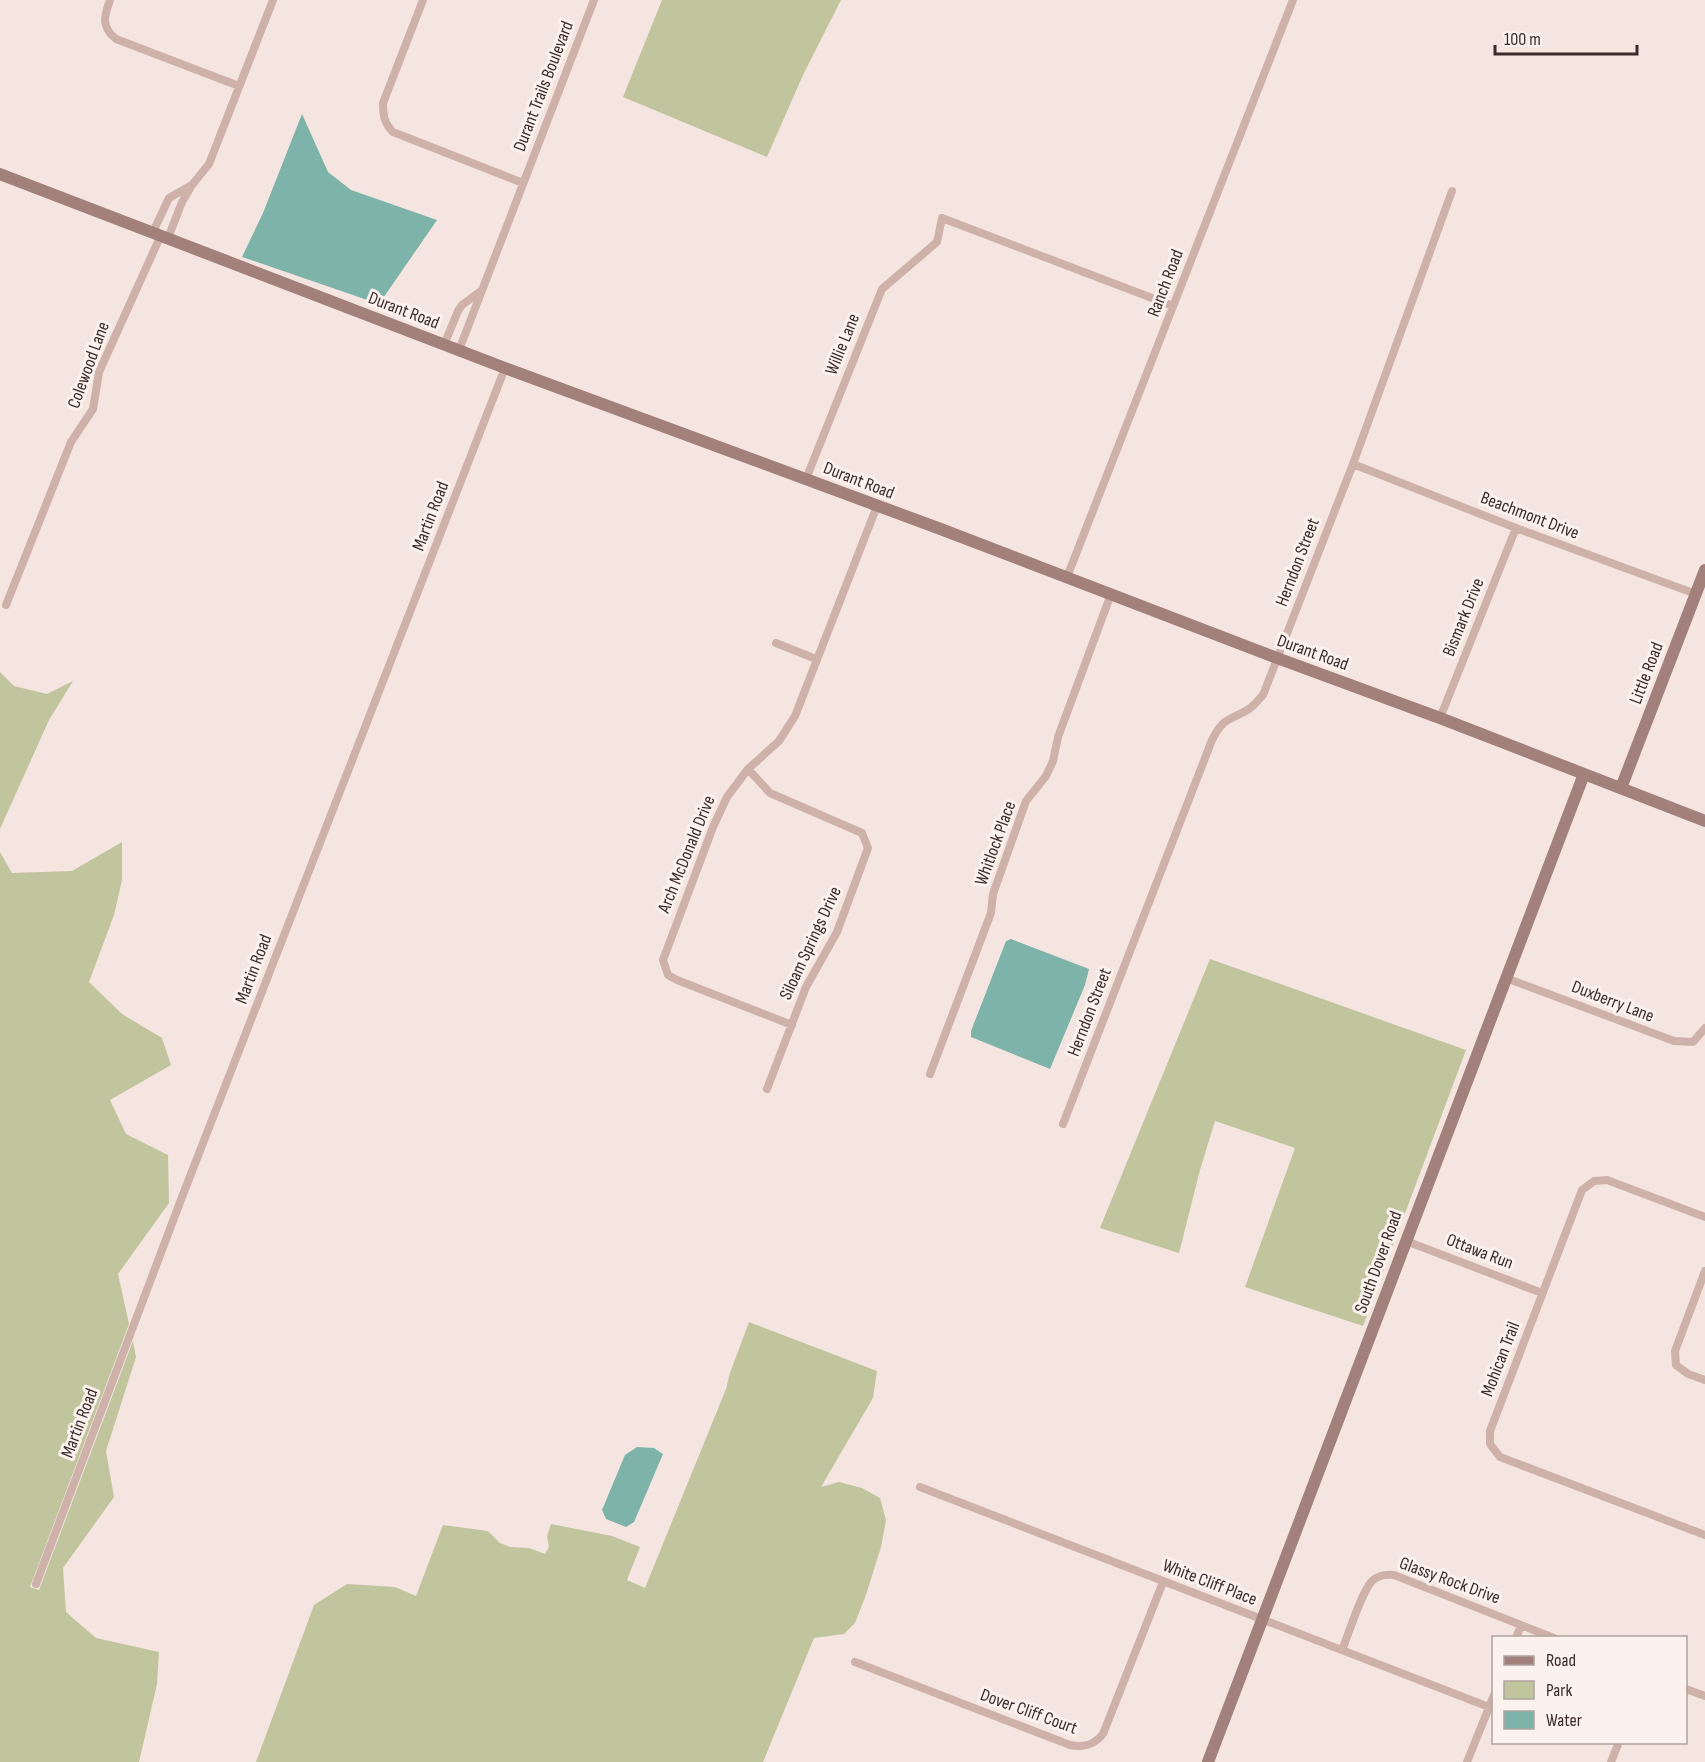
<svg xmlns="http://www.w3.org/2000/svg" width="1705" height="1762" viewBox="0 0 1705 1762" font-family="'Sofia Sans Condensed',sans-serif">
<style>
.green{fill:#c1c59e}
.water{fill:#7db3a8}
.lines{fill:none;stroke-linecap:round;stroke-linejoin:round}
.street{stroke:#ceb2aa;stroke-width:8}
.secondary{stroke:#a2807b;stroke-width:12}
.labels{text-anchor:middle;stroke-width:6;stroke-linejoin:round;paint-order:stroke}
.street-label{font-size:18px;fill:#3b2b2a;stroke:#fbf1ed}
</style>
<rect width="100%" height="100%" fill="#f4e5e0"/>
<!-- green -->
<path class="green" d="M662,0H841L803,75L767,157L623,97Z
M0,672L14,686L47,694L73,681L49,720L0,829Z
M122,842V880L114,915L89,982L122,1014L162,1038L171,1065L110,1100L126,1134L168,1155L169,1203L118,1274L129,1324L30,1587L39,1590L133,1341L136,1357L106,1451L114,1497L63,1568L66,1612L96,1638L159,1652L157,1684L139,1762H0V852L12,873L72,871Z
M1210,959L1466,1050L1363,1326L1245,1287L1295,1148L1215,1121L1200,1170L1179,1253L1100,1228Z
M749,1322L877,1371L873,1398L821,1487L839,1482L862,1488L880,1498L886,1520L881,1547L866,1595L855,1623L844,1634L814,1638L763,1762H256L314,1605L347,1584L395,1587L416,1596L443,1525L488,1531L500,1543L510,1547L529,1548L545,1554L549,1547L547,1536L551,1524L612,1536L640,1547L627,1580L645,1588L726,1389L730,1373Z"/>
<!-- water -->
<path class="water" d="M302,114L328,172L351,190L437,220L379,304L242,257L263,213Z
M1011,939L1089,969L1085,985L1050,1069L971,1037V1031L1006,941Z
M637,1447L654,1448L663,1454L634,1522L626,1527L606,1519L602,1510L625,1455Z"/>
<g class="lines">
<!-- street -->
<path class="street" d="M110,0C104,16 101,27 116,39L239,86
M423,0L383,103C383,115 384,123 393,132L523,183
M153,232L169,198L192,185
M168,238L182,202L192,185L209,164L273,0
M444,345L458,311L462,305L481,291
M459,350L594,0
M1353,464L1516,528L1696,594
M806,479L882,289L937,242L942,218L1173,306
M1067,577L1293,0
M6,605L71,442L93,409L99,372L161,235
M776,643L816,659
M1440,718L1516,528
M748,769L770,793L862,833L868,848L837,932L806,987L767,1089
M1506,978L1674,1041L1693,1042L1705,1028
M792,1025L677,980L668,975L663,960L713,827L727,797L748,769L779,741L795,716L877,506
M930,1074L991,913L993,894L1026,801L1046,776L1053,761L1058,737L1111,594
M1063,1124L1212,740C1224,716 1230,721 1249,709C1254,706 1259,699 1263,695L1353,464L1452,191
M1705,1217L1607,1180L1594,1181L1582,1190L1490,1431V1444L1500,1457L1705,1535
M1406,1241L1542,1293
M1705,1271L1675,1351L1676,1365L1688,1374L1705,1380
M920,1487L1489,1707
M36,1584L182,1197L505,368
M1516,1638L1521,1625
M1342,1650C1349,1633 1361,1593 1372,1581C1378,1575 1386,1574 1394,1575L1554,1638
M855,1662L1070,1745C1084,1748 1094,1745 1103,1734L1163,1582
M1686,1689L1705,1696
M1467,1762L1494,1695
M1611,1762L1619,1742"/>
<!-- secondary -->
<path class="secondary" d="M0,174L505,368L938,528L1277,658L1440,718L1705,821
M1621,788L1705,570
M1208,1762L1584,774"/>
</g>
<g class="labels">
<!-- street labels -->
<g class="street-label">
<text transform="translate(543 86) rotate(-69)" y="6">Durant Trails Boulevard</text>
<text transform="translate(1165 283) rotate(-69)" y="6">Ranch Road</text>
<text transform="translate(404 310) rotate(21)" y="6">Durant Road</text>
<text transform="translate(842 344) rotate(-68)" y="6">Willie Lane</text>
<text transform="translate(88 365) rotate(-70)" y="6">Colewood Lane</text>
<text transform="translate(859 480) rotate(21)" y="6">Durant Road</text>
<text transform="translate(1530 515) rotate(21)" y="6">Beachmont Drive</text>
<text transform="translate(430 516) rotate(-69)" y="6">Martin Road</text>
<text transform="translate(1297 562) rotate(-69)" y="6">Herndon Street</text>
<text transform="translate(1463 617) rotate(-68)" y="6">Bismark Drive</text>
<text transform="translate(1313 652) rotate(20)" y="6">Durant Road</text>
<text transform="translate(1646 673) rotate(-69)" y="6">Little Road</text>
<text transform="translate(995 843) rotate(-70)" y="6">Whitlock Place</text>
<text transform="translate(686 854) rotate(-68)" y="6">Arch McDonald Drive</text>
<text transform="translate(810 943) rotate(-65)" y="6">Siloam Springs Drive</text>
<text transform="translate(253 969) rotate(-69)" y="6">Martin Road</text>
<text transform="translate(1613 1001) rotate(21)" y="6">Duxberry Lane</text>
<text transform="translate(1089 1012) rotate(-69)" y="6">Herndon Street</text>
<text transform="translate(1480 1251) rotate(21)" y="6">Ottawa Run</text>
<text transform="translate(1378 1262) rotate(-70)" y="6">South Dover Road</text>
<text transform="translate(1500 1359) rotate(-69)" y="6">Mohican Trail</text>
<text transform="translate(79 1423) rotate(-69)" y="6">Martin Road</text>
<text transform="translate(1450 1580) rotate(20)" y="6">Glassy Rock Drive</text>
<text transform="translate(1210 1582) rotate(21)" y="6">White Cliff Place</text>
<text transform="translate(1029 1711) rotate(20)" y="6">Dover Cliff Court</text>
</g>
</g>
<!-- legend -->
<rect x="1492" y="1636" width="195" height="108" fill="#fbf1ed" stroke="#aea29f" stroke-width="1.5"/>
<rect x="1504" y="1656" width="30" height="9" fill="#a2807b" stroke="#aea29f" stroke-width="1.5"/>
<text x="1546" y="1666" font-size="18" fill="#3b2b2a">Road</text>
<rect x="1504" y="1681" width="30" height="18" fill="#c1c59e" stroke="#aea29f" stroke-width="1.5"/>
<text x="1546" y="1696" font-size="18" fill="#3b2b2a">Park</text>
<rect x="1504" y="1711" width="30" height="18" fill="#7db3a8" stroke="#aea29f" stroke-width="1.5"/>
<text x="1546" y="1726" font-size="18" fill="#3b2b2a">Water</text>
<!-- scale -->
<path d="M1495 45v9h142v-9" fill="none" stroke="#3b2b2a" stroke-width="3"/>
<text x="1504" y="45" font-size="18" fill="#3b2b2a" stroke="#fbf1ed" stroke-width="4.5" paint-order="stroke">100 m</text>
</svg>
